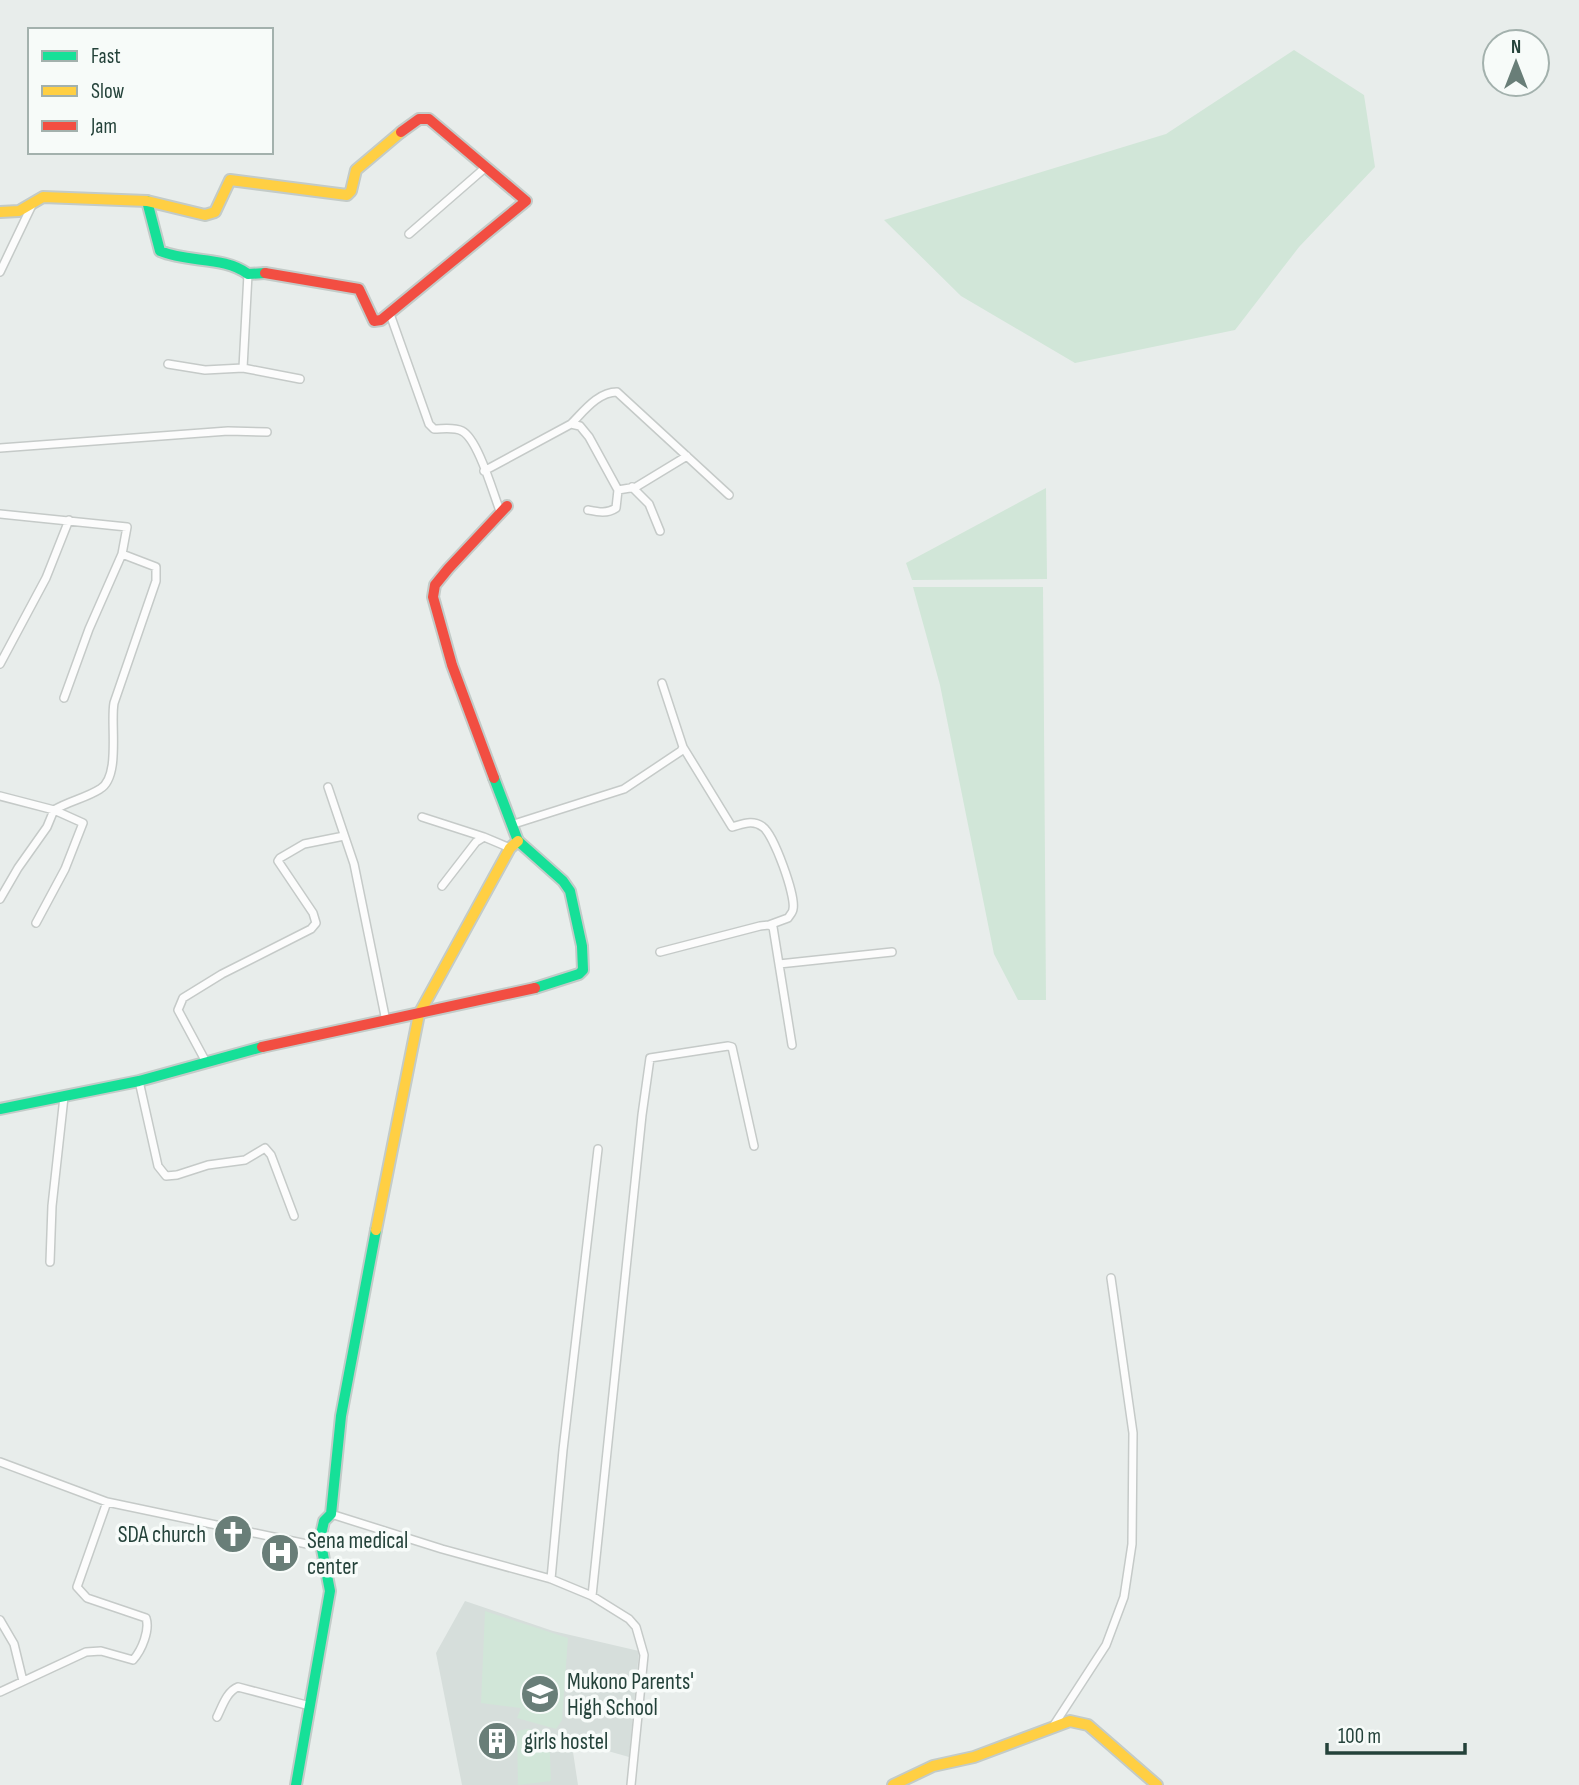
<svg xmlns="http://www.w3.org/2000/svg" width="1579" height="1785" viewBox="0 0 1579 1785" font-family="'Sofia Sans Condensed',sans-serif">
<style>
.built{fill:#d6dedb}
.green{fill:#d1e6d8}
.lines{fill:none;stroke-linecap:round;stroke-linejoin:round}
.street-casing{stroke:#c5cac8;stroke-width:10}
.fast-casing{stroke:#c3cbc8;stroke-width:14}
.slow-casing{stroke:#c3cbc8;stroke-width:14}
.jam-casing{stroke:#c3cbc8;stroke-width:14}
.street{stroke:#fcfcfc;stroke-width:7}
.fast{stroke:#16e098;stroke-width:10}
.slow{stroke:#ffcf43;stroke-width:10}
.jam{stroke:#f24e42;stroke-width:10}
.labels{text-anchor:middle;stroke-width:7;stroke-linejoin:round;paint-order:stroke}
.poi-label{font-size:23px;fill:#24423a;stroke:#f7fbf9;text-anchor:start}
</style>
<rect width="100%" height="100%" fill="#e8edeb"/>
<!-- built -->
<path class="built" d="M465,1601L553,1631L639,1651L629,1757L555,1736L556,1752H573L578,1785H462L436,1653Z"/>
<!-- green -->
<path class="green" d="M1294,50L1364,95L1375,167L1299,247L1235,330L1075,363L961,296L884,220L1166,134Z
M1046,488L1047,579L912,580L906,563Z
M913,587H1043L1046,1000H1018L994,954L940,685Z
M485,1611L568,1638L562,1720L556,1729L517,1718L521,1708L481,1703Z
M528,1729L546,1732L550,1755L551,1781L518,1785L517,1731Z"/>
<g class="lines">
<defs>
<path id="street" d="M409,234L486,167
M0,272L33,203
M248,274L243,368L300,379
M390,314L429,424L434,429C443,429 454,427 462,431C478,439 493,493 500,511
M168,364L205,370L243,368
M571,424C584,411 598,392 617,392L729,495
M0,448L228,431L267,432
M484,471L571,424L580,426L589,437L618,490L616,508C607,514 598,512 588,510
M632,487L649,504L660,531
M618,490L636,487L687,456
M0,514L127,527L122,554L89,629L64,698
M0,664L46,578L69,520
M683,747L732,827C743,824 753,819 763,827C774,835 796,896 793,909C793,912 790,915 788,918L769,925
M328,787L354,864L386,1021
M0,796L54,810L83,823L65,869L36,923
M422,817L484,837
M514,824L624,789L681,751L683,747L662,683
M442,886L476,842L484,837L510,848
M0,899L18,868L47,827L54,810C69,801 86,798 100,789C121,777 110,723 114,703L156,581V567L122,554
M660,952L760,926L769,925L773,927L792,1045
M779,964L892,952
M206,1062L178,1010L183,998L222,974L311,929L316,923L313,913L278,861L280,858L304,844L344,836
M139,1081L158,1166L166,1176L177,1175L208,1165L245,1160L265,1148L271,1155L294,1216
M50,1262L52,1206L64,1097
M0,1462L107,1502L321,1547
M331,1514L442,1549L551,1579L592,1596L629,1619L636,1627L644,1655L631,1785
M551,1579L563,1450L598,1149
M592,1596L642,1115L650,1058L728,1046L732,1047L754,1146
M0,1620L14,1644L23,1681
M0,1692L86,1652L101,1651L133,1660C142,1650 150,1630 146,1618L87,1598L77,1587L107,1502
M217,1717C222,1707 227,1691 238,1687L310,1706
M1054,1725L1106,1645L1124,1597L1132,1544L1133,1433L1111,1278"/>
<path id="fast" d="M147,201L160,251C188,263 224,256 248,274L265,273
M494,778L518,841L563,881L570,891L582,946L583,970L579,974L535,988
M0,1109L139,1081L262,1047
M296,1785L330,1591L320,1539L324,1521L331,1514L341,1416L376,1230"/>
<path id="slow" d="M0,212L19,211L43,197L147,201L205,215L215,212L230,180L347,195L351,191L356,170L401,132
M376,1230L419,1014L510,848L518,841
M893,1785L933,1766L974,1757L1070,1721L1088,1725L1157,1785"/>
<path id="jam" d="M265,273L359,289L374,321L381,320L526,201L429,119H419L401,132
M494,778L452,665L433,597L435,585L448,569L507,506
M262,1047L535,988"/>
</defs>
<!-- street casing -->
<use href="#street" class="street-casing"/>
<!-- fast casing -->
<use href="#fast" class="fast-casing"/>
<!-- slow casing -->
<use href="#slow" class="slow-casing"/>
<!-- jam casing -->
<use href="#jam" class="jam-casing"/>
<!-- street -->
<use href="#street" class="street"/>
<!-- fast -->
<use href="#fast" class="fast"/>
<!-- slow -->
<use href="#slow" class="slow"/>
<!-- jam -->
<use href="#jam" class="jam"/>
</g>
<!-- icons -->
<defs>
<symbol id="church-disc" viewBox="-11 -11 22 22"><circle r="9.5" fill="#697e78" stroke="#f7fbf9"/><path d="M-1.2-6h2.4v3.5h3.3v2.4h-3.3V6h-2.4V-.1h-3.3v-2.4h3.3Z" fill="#fff"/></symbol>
<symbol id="hospital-disc" viewBox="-11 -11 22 22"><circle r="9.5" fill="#697e78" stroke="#f7fbf9"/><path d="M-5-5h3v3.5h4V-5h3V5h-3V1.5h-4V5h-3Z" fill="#fff"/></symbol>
<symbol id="school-disc" viewBox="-11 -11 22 22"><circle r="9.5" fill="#697e78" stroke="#f7fbf9"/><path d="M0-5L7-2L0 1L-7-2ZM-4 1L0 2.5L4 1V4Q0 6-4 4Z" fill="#fff"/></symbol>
<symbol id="building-disc" viewBox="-11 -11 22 22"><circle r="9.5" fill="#697e78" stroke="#f7fbf9"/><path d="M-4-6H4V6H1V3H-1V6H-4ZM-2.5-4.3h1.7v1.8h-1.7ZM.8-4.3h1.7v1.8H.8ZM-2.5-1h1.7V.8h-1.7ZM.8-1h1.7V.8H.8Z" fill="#fff"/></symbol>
</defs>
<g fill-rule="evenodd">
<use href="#church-disc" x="211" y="1512" width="44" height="44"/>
<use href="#hospital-disc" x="258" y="1531" width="44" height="44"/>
<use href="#school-disc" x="518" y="1672" width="44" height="44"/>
<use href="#building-disc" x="475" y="1719" width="44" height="44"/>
</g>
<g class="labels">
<!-- poi labels -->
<g class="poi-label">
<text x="206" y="1542" text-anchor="end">SDA church</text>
<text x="307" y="1548">Sena medical<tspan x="307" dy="26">center</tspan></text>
<text x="567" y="1689">Mukono Parents'<tspan x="567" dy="26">High School</tspan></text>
<text x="524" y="1749">girls hostel</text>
</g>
</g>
<!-- legend -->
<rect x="28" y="28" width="245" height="126" fill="#f7fbf9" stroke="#a3b1ad" stroke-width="2"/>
<rect x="42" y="51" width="35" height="10" fill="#16e098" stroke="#a3b1ad" stroke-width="2"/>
<text x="91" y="63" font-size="21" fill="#24423a">Fast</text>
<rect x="42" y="86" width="35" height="10" fill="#ffcf43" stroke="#a3b1ad" stroke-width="2"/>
<text x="91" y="98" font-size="21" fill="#24423a">Slow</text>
<rect x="42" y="121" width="35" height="10" fill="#f24e42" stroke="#a3b1ad" stroke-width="2"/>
<text x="91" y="133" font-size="21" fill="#24423a">Jam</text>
<!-- north arrow -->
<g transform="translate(1516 63)"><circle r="33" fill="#f7fbf9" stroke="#a3b1ad" stroke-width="2"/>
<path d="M0-5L12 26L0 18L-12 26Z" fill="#697e78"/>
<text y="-10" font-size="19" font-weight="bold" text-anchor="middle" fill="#24423a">N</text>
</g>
<!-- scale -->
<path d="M1327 1743v10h138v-10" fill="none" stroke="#24423a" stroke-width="3.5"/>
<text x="1338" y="1743" font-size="21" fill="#24423a" stroke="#f7fbf9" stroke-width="5" paint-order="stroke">100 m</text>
</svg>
